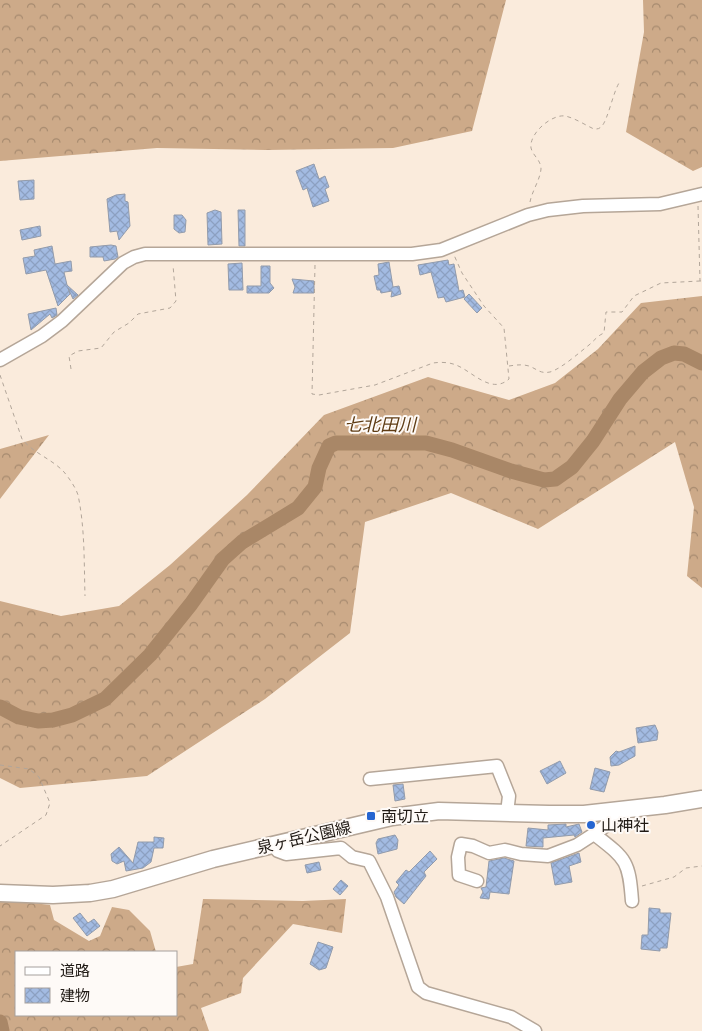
<svg xmlns="http://www.w3.org/2000/svg" width="702" height="1031" viewBox="0 0 702 1031" font-family="'Zilla Slab','Noto Sans JP',serif">
<style>
.forest{fill:url(#forest-crowns)}
.lines{fill:none;stroke-linecap:round;stroke-linejoin:round}
.river{stroke:#a98767;stroke-width:15}
.building{fill:url(#building-cross-hatch);stroke:#929bab}
.minor-casing{stroke:#b5a698;stroke-width:15}
.major-casing{stroke:#b5a698;stroke-width:19}
.path{stroke:#b2a69a;stroke-width:1;stroke-dasharray:4 4;stroke-linecap:butt}
.minor{stroke:#fff;stroke-width:12}
.major{stroke:#fff;stroke-width:16}
.poi-dot{fill:#2565d1;stroke:#fefaf7;stroke-width:2}
.labels{text-anchor:middle;stroke-width:4;stroke-linejoin:round;paint-order:stroke}
.poi-label{font-size:16px;fill:#201a15;stroke:#fefaf7;text-anchor:start}
.street-label{font-size:16px;fill:#201a15;stroke:#fefaf7}
.water-label{font-size:18px;font-style:italic;fill:#5f3c14;stroke:#fefaf7}
</style>
<defs>
<pattern id="forest-crowns" width="20" height="18" patternUnits="userSpaceOnUse" patternTransform="scale(1.25)"><rect width="20" height="18" fill="#cdaa89"/><path d="M2 6a3 3 0 1 1 6 0M12 15a3 3 0 1 1 6 0" fill="none" stroke="#a68a6f"/></pattern>
<pattern id="building-cross-hatch" width="8" height="8" patternUnits="userSpaceOnUse" patternTransform="scale(1.25)"><rect width="8" height="8" fill="#a3bbe2"/><path d="M0 0l8 8M0 8l8-8" fill="none" stroke="#8ca0c1"/></pattern>
</defs>
<rect width="100%" height="100%" fill="#faebdc"/>
<!-- forest -->
<path class="forest" d="M0,0H506L472,131L393,148L266,150L157,148L0,161Z
M643,0H702V167L693,171L626,132L644,32Z
M702,296V588L687,576L694,507L675,442L538,529L451,493L365,522L350,633L265,699L147,776L20,788L0,778V601L61,616L119,606L170,565L247,495L324,415L428,377L509,400L555,383L598,349L641,303Z
M49,435L0,499V449Z
M0,899L50,905L54,920L89,941L100,936L112,907L129,910L150,931L156,952H16V1015H176V967L193,964L203,899L303,901L346,899L342,933L293,924L243,978L241,993L201,1008L209,1031H0Z"/>
<g class="lines">
<!-- river -->
<path class="river" d="M0,707L19,717L38,721L53,720L72,715L105,699L150,655L191,604L223,559L242,542L298,508L315,487L319,468L329,446L336,443H426L452,450L511,471L544,480L555,479L572,467L593,441L620,399L643,372L661,358L674,353L684,354L702,363
M0,1022L2,1031"/>
</g>
<!-- building -->
<path class="building" d="M314,164L319,179L325,176L329,187L325,189L329,201L313,207L307,188L303,190L296,171Z
M34,180V199L20,200L18,181Z
M125,194V201L128,202L130,226L119,240L117,231L110,232L107,199L116,195Z
M215,210L221,212L222,244L208,245L207,213Z
M238,210H245V246H239Z
M174,215H182L186,220L185,232L179,233L174,229Z
M40,226L41,236L22,240L20,230Z
M111,245L116,246L118,257L115,259L104,261L103,257H90V247Z
M52,246L55,264L71,261L72,271L64,272L67,285L78,295L73,299L68,288L70,294L58,306L46,270L26,274L23,258L35,256L34,250Z
M448,260L449,265L454,264L459,291L463,290L465,297L446,302L444,297L438,298L431,272L420,275L418,265Z
M389,262L393,287L399,286L401,294L391,297L392,291L381,293L380,290H377L374,276L379,275L378,264Z
M242,263L243,290H229L228,264Z
M261,266H270V283L274,288L269,293H247V286H261Z
M292,279L314,281V293H293L295,287Z
M469,294L482,308L477,313L464,299Z
M56,308L57,315L52,318L50,314L31,330L28,314Z
M655,725L658,732L657,740L638,743L636,728Z
M635,746V756L619,765L611,766L610,757L616,751L619,752Z
M560,761L566,773L547,784L540,771Z
M595,768L610,772L604,792L590,789Z
M403,784L405,799L395,801L393,785Z
M566,824V827L579,824L582,832L575,837L574,835L543,838V847L526,846L528,828L548,830V825Z
M395,835L398,840L397,849L378,854L376,843L378,839Z
M154,837L164,838L163,848H154L151,862L143,868L126,871L124,861L117,864L112,861L111,854L119,847L133,863L138,842H154Z
M430,851L437,859L424,872L426,876L404,904L396,897L394,892L399,885L396,882L406,870L409,872Z
M579,853L581,862L569,866L572,882L555,885L551,863Z
M504,858L514,861L509,894L490,892L489,899L480,898L483,892L481,888L486,887L489,861Z
M319,862L321,870L307,873L305,865Z
M341,880L348,886L340,895L333,889Z
M649,908L660,909V913H671L667,948H660V951L641,949L642,935H648Z
M80,913L88,923L94,919L100,926L87,936L73,918Z
M318,942L333,947L326,968L319,970L310,964Z"/>
<g class="lines">
<defs>
<path id="minor" d="M0,360L42,336L62,321L123,263L134,257L145,254H412L441,250L528,215L548,210L583,206L660,204L702,194
M370,779L497,766L509,796L507,813
M616,811L611,822L594,834C626,859 629,860 632,901
M272,844L278,851L286,854L341,848L352,857L369,861L387,897L418,987L426,993L511,1017L535,1031
M477,881L459,875L458,857L461,844L473,846L489,853L505,850L521,854L548,856L577,845L594,834"/>
<path id="major" d="M0,893L53,895L90,893L113,889L213,859L392,817L439,811L549,814H584L665,805L702,799"/>
</defs>
<!-- minor casing -->
<use href="#minor" class="minor-casing"/>
<!-- major casing -->
<use href="#major" class="major-casing"/>
<!-- path -->
<path class="path" d="M530,202C532,191 540,180 541,169C541,160 533,156 531,148C529,133 552,114 565,116C575,118 585,125 594,129C598,129 599,129 602,126C608,119 613,93 619,83
M698,206L700,281H702
M315,265L312,394L319,395L375,385L433,363C440,362 449,362 456,365C472,371 491,395 509,379L504,328L484,306L462,273L454,255
M509,366C516,365 522,364 529,366C537,369 540,374 550,372C561,369 580,352 589,345C595,340 597,336 604,333L606,312H622L634,296L661,283L700,281
M71,369L69,356L78,351L101,348L114,332L129,323L138,314L170,308L176,301L173,265
M0,375L22,439C33,453 52,459 64,472C69,478 76,488 78,495C85,528 84,563 85,596
M0,765L29,769L39,777L50,803L46,815L0,846
M642,886L674,877L686,868L702,866"/>
<!-- minor -->
<use href="#minor" class="minor"/>
<!-- major -->
<use href="#major" class="major"/>
</g>
<!-- markers -->
<g class="poi-dot">
<rect x="366" y="811" width="10" height="10" rx="2.5"/>
<circle cx="591" cy="825" r="5"/>
</g>
<g class="labels">
<!-- poi labels -->
<g class="poi-label">
<text x="381" y="822">南切立</text>
<text x="601" y="831">山神社</text>
</g>
<!-- street labels -->
<g class="street-label">
<text transform="translate(304 837) rotate(-13)" y="6">泉ヶ岳公園線</text>
</g>
<!-- water labels -->
<g class="water-label">
<text x="380" y="431">七北田川</text>
</g>
</g>
<!-- legend -->
<rect x="15" y="951" width="162" height="65" fill="#fefaf7" stroke="#a5a09d"/>
<rect x="25" y="967" width="25" height="8" fill="#ffffff" stroke="#a5a09d"/>
<text x="60" y="976" font-size="15" fill="#201a15">道路</text>
<rect x="25" y="988" width="25" height="15" fill="url(#building-cross-hatch)" stroke="#a5a09d"/>
<text x="60" y="1001" font-size="15" fill="#201a15">建物</text>
</svg>
